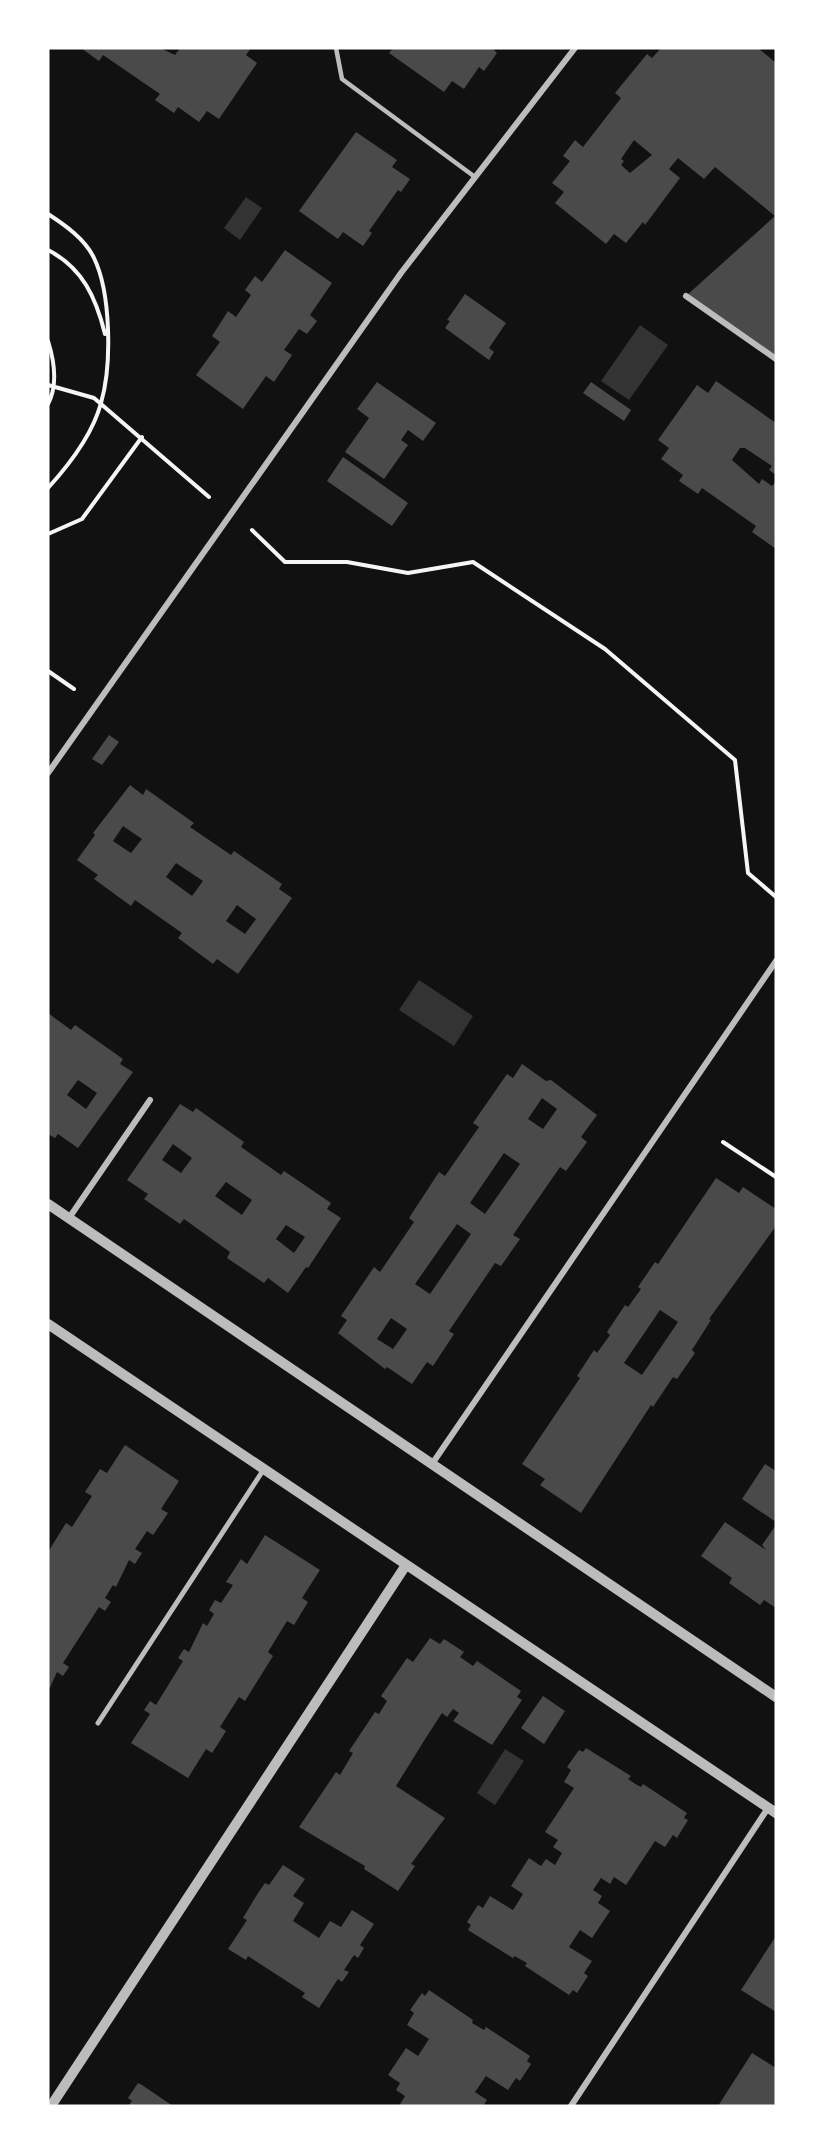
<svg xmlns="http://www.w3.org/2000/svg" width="824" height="2154" viewBox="0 0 824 2154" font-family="'Exo 2',sans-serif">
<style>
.water{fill:#333}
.building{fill:#4a4a4a;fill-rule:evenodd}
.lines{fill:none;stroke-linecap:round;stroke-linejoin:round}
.path{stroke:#f5f5f5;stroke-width:4}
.service{stroke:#bcbcbc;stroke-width:4.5}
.pedestrian{stroke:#bcbcbc;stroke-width:5}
.minor{stroke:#bcbcbc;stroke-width:6}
.tertiary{stroke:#bcbcbc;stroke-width:10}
</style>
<rect width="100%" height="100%" fill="#111"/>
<!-- water -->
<path class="water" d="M246,197L262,208L240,240L224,228Z
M640,325L668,345L629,400L601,381Z
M419,980L473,1016L454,1046L399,1010Z
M505,1749L524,1761L495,1805L477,1793Z"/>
<!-- building -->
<path class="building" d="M81,48H160L175,55L180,48H251L246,55L257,63L219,119L207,111L199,122L178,107L174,113L155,100L160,94L103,55L99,61Z
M393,48H492L497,53L484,71L479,67L464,89L452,81L444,92L389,53Z
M661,48H758L776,63V359L686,296L775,216L715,167L704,179L678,158L669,169L680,178L645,225L643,222L626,243L614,234L606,244L555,203L564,192L552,183L570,161L563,156L575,140L583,147L621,98L615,93L647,54L652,58ZM634,140L652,155L630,173L621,165L624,161L621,159Z
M356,132L397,160L392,167L410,179L401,192L398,190L369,231L372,233L363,246L343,232L338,239L299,211Z
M285,250L332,283L310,315L317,321L307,334L299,329L284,350L292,355L274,382L266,376L243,409L196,375L220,342L212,336L228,311L236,317L251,295L245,290L255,276L262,282Z
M465,294L506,323L489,348L494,352L489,360L445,328L450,321L447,320Z
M716,381L776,423V475L769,470L772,466L745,448H740L732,460L759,484L762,479L772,486L776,481V549L752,532L756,526L702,488L698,494L679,481L683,475L661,459L669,448L658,440L697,385L708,393Z
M377,382L436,423L423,441L408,430L401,440L408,445L384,479L345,452L369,418L357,409Z
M591,382L631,410L624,421L583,393Z
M343,457L408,503L392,526L327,481Z
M109,735L119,742L102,765L92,759Z
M130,785L143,795L146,789L194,823L190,827L231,855L234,851L282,884L279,889L292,898L238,974L217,959L213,964L178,938L182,933L135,900L131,906L94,879L98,875L77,860L95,835L93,833ZM123,826L142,839L131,853L113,841ZM176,863L203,881L192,896L166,877ZM237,905L256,919L245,934L226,921Z
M48,1013L71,1030L75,1025L123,1059L120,1064L133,1072L78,1148L58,1134L55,1138L48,1134ZM78,1080L97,1093L86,1109L67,1095Z
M522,1064L546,1081L551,1080L597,1115L581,1137L587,1142L566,1171L560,1167L513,1235L520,1239L501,1266L495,1263L449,1331L454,1334L433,1366L427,1362L412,1384L387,1367L385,1369L338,1333L347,1320L341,1316L374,1267L380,1272L414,1222L409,1218L439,1172L445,1176L479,1127L473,1123L507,1074L513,1078ZM542,1098L557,1109L543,1129L528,1119ZM504,1153L520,1164L485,1214L470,1203ZM457,1224L471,1234L430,1294L415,1284ZM391,1318L407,1329L393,1349L377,1339Z
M180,1104L193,1112L196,1108L244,1142L241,1147L281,1175L284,1171L331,1203L327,1209L341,1218L308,1268L306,1267L288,1293L268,1278L264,1283L227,1258L230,1252L184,1219L180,1224L144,1199L148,1194L127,1180ZM173,1144L192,1158L181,1173L162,1160ZM226,1182L252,1200L242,1215L215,1196ZM286,1225L305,1237L294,1253L276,1239Z
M716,1178L739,1193L743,1187L776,1209V1226L709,1319L711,1320L692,1350L695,1353L677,1379L673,1377L653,1407L651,1405L581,1513L540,1485L545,1479L522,1464L580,1378L577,1376L594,1350L597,1353L610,1335L607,1332L625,1305L628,1307L641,1289L638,1287L655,1262L658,1264ZM660,1310L678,1322L642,1375L624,1363Z
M125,1445L179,1481L161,1509L168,1513L162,1522L153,1535L147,1531L135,1549L142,1553L135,1564L129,1560L116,1587L113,1585L105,1598L111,1602L105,1611L99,1607L63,1663L69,1667L63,1676L57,1672L48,1692V1552L66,1523L72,1527L92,1496L85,1492L100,1469L107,1473Z
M765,1464L776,1471V1522L742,1499Z
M725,1522L766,1550L762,1545L776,1525V1608L764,1600L760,1605L729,1583L732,1578L701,1556Z
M265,1535L320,1570L302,1598L308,1602L294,1625L287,1621L268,1652L273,1656L245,1701L239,1697L220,1727L226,1731L218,1744L212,1753L206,1749L188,1778L131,1743L150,1714L144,1710L150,1701L156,1705L183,1661L178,1658L184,1649L189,1652L203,1623L207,1626L214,1614L209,1610L215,1600L221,1603L233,1585L226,1582L241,1559L247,1564Z
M430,1638L440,1644L444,1639L464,1652L460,1657L473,1666L477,1661L521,1691L517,1697L522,1700L492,1745L453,1721L459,1713L453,1709L447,1717L442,1713L427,1736L396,1786L445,1818L411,1864L415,1866L398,1891L364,1869L365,1866L299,1827L336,1772L340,1775L353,1753L349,1751L375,1712L379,1714L387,1701L381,1696L407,1658L413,1662Z
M543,1696L565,1711L544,1744L521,1728Z
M586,1748L631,1776L628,1779L637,1785L641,1787L643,1784L687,1813L684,1818L688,1820L677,1838L673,1835L665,1847L655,1841L626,1885L614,1877L610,1884L601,1878L593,1890L602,1896L598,1903L610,1911L592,1938L580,1930L569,1947L592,1961L584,1973L588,1976L577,1993L573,1990L569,1995L525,1966L527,1963L518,1958L515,1956L513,1958L468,1930L471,1925L467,1922L478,1905L483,1908L490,1896L513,1910L523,1894L511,1886L529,1858L541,1866L546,1859L555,1865L562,1853L553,1847L558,1840L545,1832L574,1788L564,1782L571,1770L567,1767L579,1750L583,1752Z
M283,1865L305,1879L293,1896L304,1903L293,1921L319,1938L330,1921L341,1927L352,1910L374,1924L360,1945L364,1948L358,1958L354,1955L344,1970L349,1972L342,1982L338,1979L319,2008L302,1997L305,1993L248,1956L246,1960L228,1949L247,1920L243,1918L258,1893L265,1883L269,1885Z
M776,1936V2012L741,1990Z
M429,1990L473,2020L472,2023L484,2030L486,2027L530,2056L527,2061L531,2064L520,2081L516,2078L508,2090L486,2076L475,2092L487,2100L483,2106H399L405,2096L396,2090L400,2083L388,2075L406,2048L418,2056L429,2039L407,2025L414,2013L410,2010L422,1993L425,1996Z
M752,2053L776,2068V2106H718Z
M138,2083L142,2085L173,2106H128L132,2101L128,2098Z"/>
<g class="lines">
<!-- path -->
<path class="path" d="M48,214C65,225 85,239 94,258C111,293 112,365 101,403C93,433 69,465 48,488
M48,250C83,268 96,298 105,334
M48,341C54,360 58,385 48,404
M48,385L94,398L209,497
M252,530L285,562H347L408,573L473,562L605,649L735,760L748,873L776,897
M48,534L82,519L142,437
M48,671L74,689
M723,1142L776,1177"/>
<!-- service -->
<path class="service" d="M336,48L342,79L475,177"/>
<!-- pedestrian -->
<path class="pedestrian" d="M98,1723L264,1469"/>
<!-- minor -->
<path class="minor" d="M686,296L776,359
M48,773L401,273L575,48
M69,1218L150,1100
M432,1464L776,961
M571,2106L768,1808"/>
<!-- tertiary -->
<path class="tertiary" d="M48,1204L776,1697
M48,1324L776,1813
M51,2106L406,1565"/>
</g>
<!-- border -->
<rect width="824" height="2154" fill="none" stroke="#ffffff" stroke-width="99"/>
</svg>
